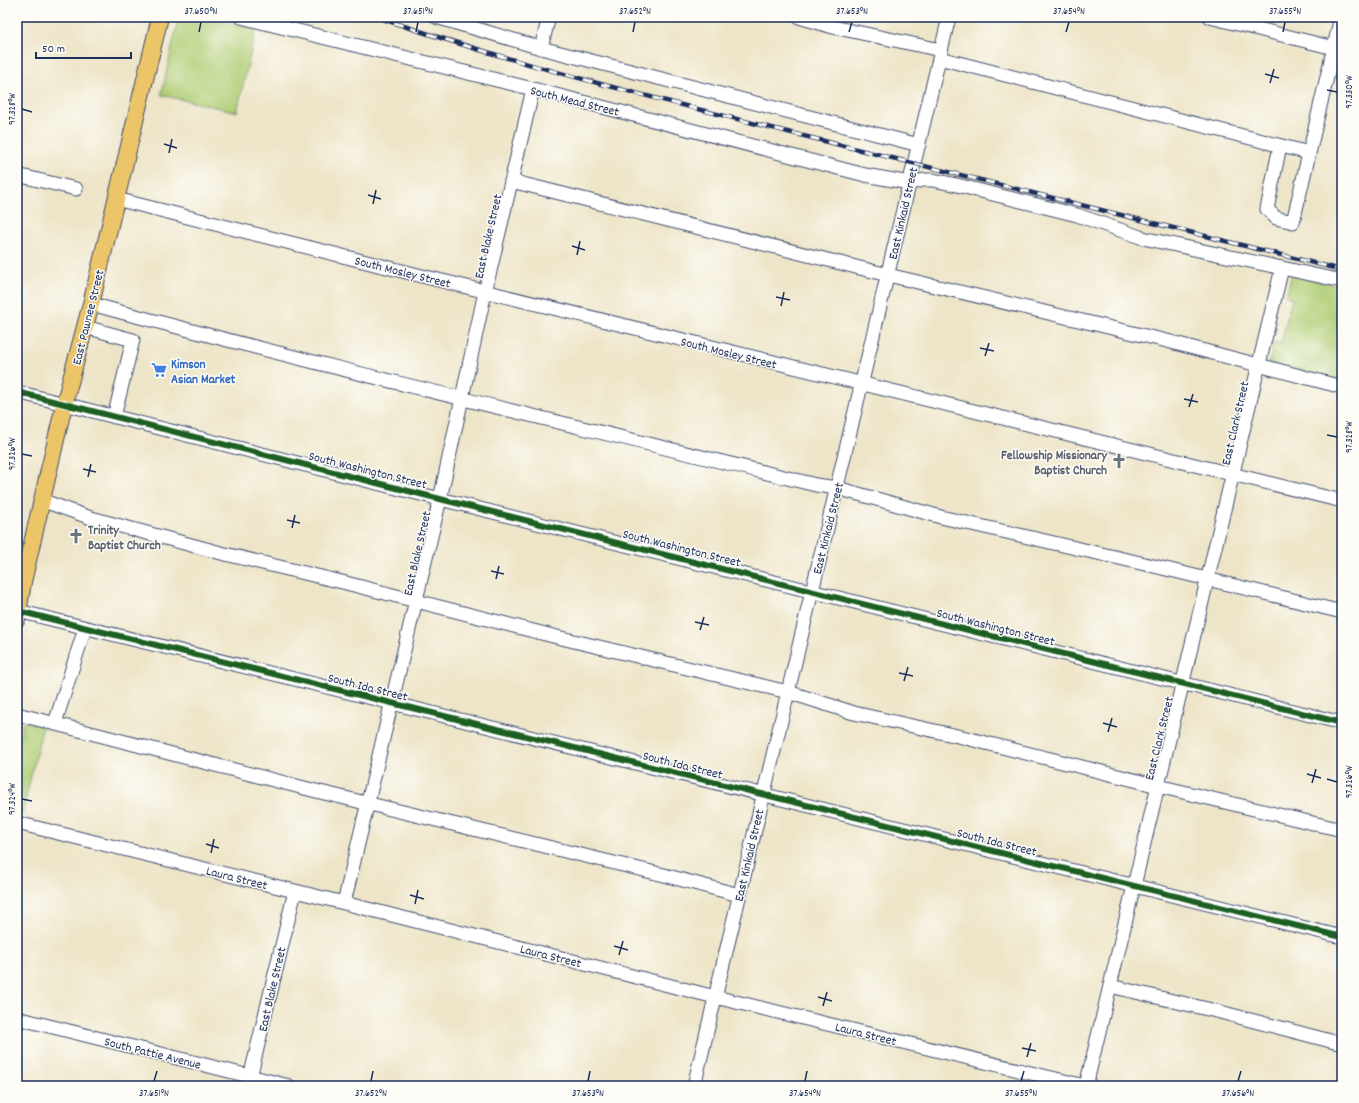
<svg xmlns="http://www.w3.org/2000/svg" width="1359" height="1103" viewBox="0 0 1359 1103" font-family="Dekko,sans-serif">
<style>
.green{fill:#b0cd74;stroke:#667e69}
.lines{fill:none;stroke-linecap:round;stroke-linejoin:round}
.minor-casing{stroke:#3b4a6e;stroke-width:15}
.major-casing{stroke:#3b4a6e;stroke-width:18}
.minor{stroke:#fff;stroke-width:13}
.major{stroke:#edc569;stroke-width:16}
.rail-casing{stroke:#1b2f5e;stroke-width:4.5}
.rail{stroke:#fdfcf7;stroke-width:3;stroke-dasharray:9;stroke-linecap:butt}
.cycleway-casing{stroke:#fdfcf7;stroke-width:8}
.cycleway{stroke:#1b5e20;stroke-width:6}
.ticks{fill:none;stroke:#1b2f5e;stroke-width:1.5}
.labels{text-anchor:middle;stroke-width:3;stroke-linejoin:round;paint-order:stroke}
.street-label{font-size:13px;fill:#1b2f5e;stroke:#fdfcf7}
.shop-label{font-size:13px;font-weight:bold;fill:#366cbe;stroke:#fdfcf7;text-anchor:start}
.worship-label{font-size:13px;font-weight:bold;fill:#5b616d;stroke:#fdfcf7;text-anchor:end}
.neatline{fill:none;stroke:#1b2f5e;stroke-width:1.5}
.ticks-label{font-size:10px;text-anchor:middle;fill:#1b2f5e}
</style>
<rect width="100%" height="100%" fill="#fdfcf7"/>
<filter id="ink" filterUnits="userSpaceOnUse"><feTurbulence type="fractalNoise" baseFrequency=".025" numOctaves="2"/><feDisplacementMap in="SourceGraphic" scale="8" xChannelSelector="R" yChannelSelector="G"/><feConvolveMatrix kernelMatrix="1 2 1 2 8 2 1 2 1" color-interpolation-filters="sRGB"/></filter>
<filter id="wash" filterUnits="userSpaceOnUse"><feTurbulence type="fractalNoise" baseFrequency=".012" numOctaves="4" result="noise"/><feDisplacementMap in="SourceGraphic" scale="16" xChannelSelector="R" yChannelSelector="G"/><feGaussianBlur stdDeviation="0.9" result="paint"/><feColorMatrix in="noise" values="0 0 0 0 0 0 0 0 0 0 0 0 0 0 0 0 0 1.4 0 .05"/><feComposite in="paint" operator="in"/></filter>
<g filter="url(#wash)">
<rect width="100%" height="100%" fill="#eee5c8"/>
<!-- green -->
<path class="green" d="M179,17H203L256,29L237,112L161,95Z
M1292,274L1342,287V382L1269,364L1274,342L1281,343L1292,298L1286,296Z
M23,721L43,726L22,815L17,813V749Z
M17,834L23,835L17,859Z"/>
</g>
<g filter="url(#ink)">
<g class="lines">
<defs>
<path id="minor" d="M241,17L533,89L865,175L910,183L924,180H933L957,185L1077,215L1143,238L1282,268
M436,17L541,48L919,145
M799,17L833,27L941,50
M1210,17L1342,50
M541,48L549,17
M939,58L1309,153
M1280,146L1267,209L1276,218L1293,222L1341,17
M17,175L76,189
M511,181L888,275L1167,341L1342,387
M116,199L426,277L1342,501
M91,304C331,369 574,425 816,485L837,488L941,517L1158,567L1342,612
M85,327L133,340L114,417
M17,392L440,499L1342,723
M41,500L91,518L221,553L342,582L557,637L788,692L854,713L962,737L1158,786L1342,830
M18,611L1342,937
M17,714L316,791L664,875L739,895
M55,723L85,628
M17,823L344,903L715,997L1085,1086
M344,903L440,499L485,292L533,89
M1110,986L1220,1012L1342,1044
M17,1018L289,1086
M248,1086L295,891
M694,1086L949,17
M1086,1086L1282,268L1342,281"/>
<path id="major" d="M17,619L23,582L64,405L91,304L160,17"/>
</defs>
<!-- minor casing -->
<use href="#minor" class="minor-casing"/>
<!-- major casing -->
<use href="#major" class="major-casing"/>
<!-- minor -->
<use href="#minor" class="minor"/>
<!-- major -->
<use href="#major" class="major"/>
<defs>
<path id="rail" d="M377,17C520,66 666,101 812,138C989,182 1165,226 1342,270"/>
</defs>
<!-- rail casing -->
<use href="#rail" class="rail-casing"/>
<!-- rail -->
<use href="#rail" class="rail"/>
<defs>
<path id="cycleway" d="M17,392L440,499L1342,723
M18,611L1342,937"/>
</defs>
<!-- cycleway casing -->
<use href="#cycleway" class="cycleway-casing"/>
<!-- cycleway -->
<use href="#cycleway" class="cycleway"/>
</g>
</g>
<!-- ticks -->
<path class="ticks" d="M199,32L201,22M416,32L418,22M633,32L635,22M849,32L852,22M1066,32L1069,22M1283,32L1285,22M1265,74L1279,78M1270,83L1274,69M1327,90L1337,92M22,109L32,112M164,144L177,148M169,153L172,139M368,195L381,199M373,204L376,190M572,246L585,250M577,255L580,241M776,297L790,300M781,306L784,292M980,348L994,351M985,356L989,343M1184,399L1198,402M1189,407L1193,394M1327,435L1337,437M22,454L32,456M83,469L96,472M88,477L91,464M287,520L300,523M292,528L295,515M491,571L504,574M496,579L499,566M695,622L709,625M700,630L704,617M899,673L913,676M904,681L908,667M1103,723L1117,727M1108,732L1112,718M1307,774L1321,778M1327,779L1337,782M1312,783L1316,769M22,799L32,801M206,844L219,848M211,853L214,839M410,895L424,899M415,904L418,890M614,946L628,950M619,955L623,941M818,997L832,1001M823,1006L827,992M1022,1048L1036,1051M1027,1057L1031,1043M154,1081L157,1071M371,1081L373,1071M588,1081L590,1071M805,1081L807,1071M1021,1081L1024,1071M1238,1081L1241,1071"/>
<!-- icons -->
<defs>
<symbol id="supermarket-bare" viewBox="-9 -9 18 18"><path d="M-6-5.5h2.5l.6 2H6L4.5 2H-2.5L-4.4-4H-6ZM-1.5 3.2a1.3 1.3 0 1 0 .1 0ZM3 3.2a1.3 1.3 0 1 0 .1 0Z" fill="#3f7fe0" stroke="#fdfcf7" stroke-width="2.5" paint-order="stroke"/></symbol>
<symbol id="church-bare" viewBox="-9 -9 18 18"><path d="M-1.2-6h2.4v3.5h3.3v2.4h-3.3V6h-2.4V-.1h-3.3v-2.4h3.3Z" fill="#6b7280" stroke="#fdfcf7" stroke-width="2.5" paint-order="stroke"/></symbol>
</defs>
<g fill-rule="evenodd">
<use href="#supermarket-bare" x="148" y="359" width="22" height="22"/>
<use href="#church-bare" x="1108" y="450" width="22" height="22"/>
<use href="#church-bare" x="65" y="525" width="22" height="22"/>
</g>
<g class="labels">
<!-- street labels -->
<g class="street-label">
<text transform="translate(575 100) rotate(14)" y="5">South Mead Street</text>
<text transform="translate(902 213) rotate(-77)" y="5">East Kinkaid Street</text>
<text transform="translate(487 236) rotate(-77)" y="5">East Blake Street</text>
<text transform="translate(403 271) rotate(14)" y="5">South Mosley Street</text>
<text transform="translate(87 317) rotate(-76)" y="5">East Pawnee Street</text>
<text transform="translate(729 352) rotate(14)" y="5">South Mosley Street</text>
<text transform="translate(1234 423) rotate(-77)" y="5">East Clark Street</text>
<text transform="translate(368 469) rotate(14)" y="5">South Washington Street</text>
<text transform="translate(827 528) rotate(-76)" y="5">East Kinkaid Street</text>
<text transform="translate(682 547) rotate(14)" y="5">South Washington Street</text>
<text transform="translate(416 553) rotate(-77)" y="5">East Blake Street</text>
<text transform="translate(996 626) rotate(14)" y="5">South Washington Street</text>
<text transform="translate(368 686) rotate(14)" y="5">South Ida Street</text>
<text transform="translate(1158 738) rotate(-76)" y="5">East Clark Street</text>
<text transform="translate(683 764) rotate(14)" y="5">South Ida Street</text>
<text transform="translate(997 841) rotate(14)" y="5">South Ida Street</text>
<text transform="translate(748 855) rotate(-77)" y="5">East Kinkaid Street</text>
<text transform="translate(237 877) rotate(14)" y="5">Laura Street</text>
<text transform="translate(551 955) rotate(14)" y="5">Laura Street</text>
<text transform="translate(271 989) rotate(-77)" y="5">East Blake Street</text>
<text transform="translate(866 1033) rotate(14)" y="5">Laura Street</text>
<text transform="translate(153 1052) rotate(14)" y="5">South Pattie Avenue</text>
</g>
<!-- shop labels -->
<g class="shop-label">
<text x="171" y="368">Kimson<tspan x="171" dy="15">Asian Market</tspan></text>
</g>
<!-- worship labels -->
<g class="worship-label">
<text x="1107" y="459">Fellowship Missionary<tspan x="1107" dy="15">Baptist Church</tspan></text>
<text x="88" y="534" text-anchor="start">Trinity<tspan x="88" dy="15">Baptist Church</tspan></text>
</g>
</g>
<!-- margin -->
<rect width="1359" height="1103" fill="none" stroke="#fdfcf7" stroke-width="44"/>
<!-- scale -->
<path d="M36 52v6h95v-6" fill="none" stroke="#1b2f5e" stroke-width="2"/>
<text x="42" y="52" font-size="12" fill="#1b2f5e" stroke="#fdfcf7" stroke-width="3" paint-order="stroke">50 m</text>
<rect x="22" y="22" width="1315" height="1059" class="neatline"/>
<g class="ticks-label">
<text x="201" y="14">37.650°N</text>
<text x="418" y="14">37.651°N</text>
<text x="635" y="14">37.652°N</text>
<text x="852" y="14">37.653°N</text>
<text x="1069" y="14">37.654°N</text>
<text x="1285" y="14">37.655°N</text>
<text transform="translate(1348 92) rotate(-90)" y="4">97.330°W</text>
<text transform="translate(11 109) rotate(-90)" y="4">97.328°W</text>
<text transform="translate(1348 437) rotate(-90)" y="4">97.328°W</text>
<text transform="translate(11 454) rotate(-90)" y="4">97.326°W</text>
<text transform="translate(1348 782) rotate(-90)" y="4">97.326°W</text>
<text transform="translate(11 799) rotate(-90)" y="4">97.324°W</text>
<text x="154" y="1096">37.651°N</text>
<text x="371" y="1096">37.652°N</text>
<text x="588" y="1096">37.653°N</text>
<text x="805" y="1096">37.654°N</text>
<text x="1021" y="1096">37.655°N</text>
<text x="1238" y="1096">37.656°N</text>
</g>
</svg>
